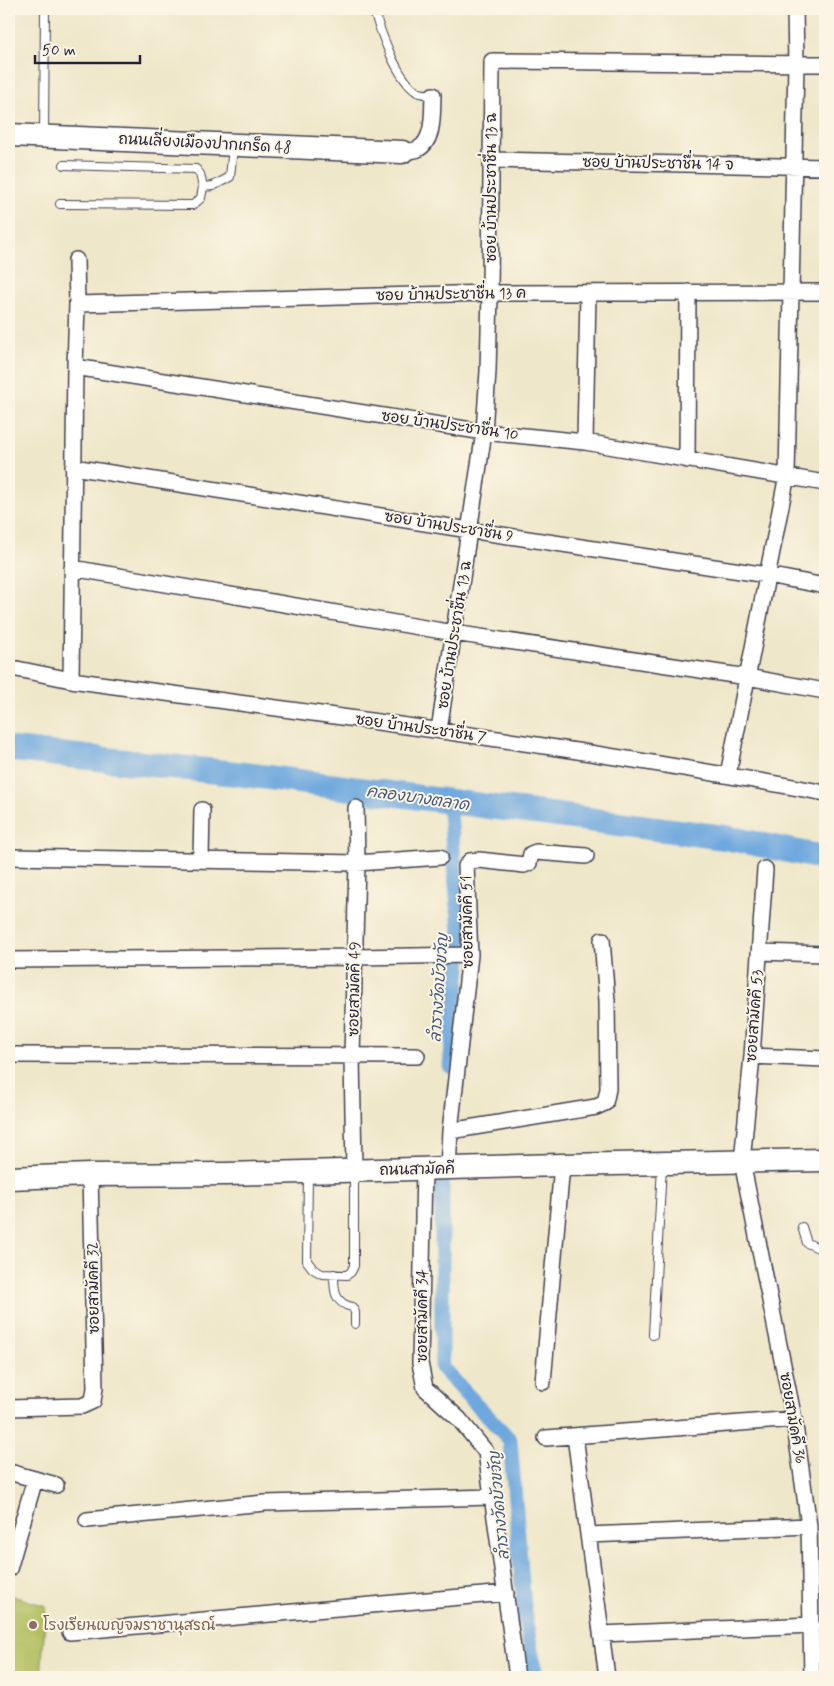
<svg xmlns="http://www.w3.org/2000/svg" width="834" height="1686" viewBox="0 0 834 1686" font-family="Mynerve,'Playpen Sans Thai',sans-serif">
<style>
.green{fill:#b2be5f;stroke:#6a704d}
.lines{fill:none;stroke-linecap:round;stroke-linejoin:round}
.canal{stroke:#6ea8de;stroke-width:15}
.river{stroke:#6ea8de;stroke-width:25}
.lane-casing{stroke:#414050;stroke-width:10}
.street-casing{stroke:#414050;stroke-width:18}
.secondary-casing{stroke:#414050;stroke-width:25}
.lane{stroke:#fff;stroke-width:8}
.street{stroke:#fff;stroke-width:15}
.secondary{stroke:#fff;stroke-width:22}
.education-dot{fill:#8d6e63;stroke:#fcf5e5;stroke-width:2}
.labels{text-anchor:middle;stroke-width:4;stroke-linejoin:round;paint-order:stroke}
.street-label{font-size:15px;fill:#22223b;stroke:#fcf5e5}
.education-label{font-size:15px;fill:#785e54;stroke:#fcf5e5;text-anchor:start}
.water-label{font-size:16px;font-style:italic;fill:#40587c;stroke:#fcf5e5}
</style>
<rect width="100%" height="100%" fill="#fcf5e5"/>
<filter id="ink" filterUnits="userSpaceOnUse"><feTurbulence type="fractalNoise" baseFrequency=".02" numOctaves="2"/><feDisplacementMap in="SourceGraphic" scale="10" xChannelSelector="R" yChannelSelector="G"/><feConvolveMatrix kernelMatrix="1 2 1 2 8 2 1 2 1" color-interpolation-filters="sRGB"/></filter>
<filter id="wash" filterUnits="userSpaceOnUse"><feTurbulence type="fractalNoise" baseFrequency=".0096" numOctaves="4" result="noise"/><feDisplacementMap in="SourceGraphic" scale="20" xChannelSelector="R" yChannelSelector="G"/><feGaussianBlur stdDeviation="1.12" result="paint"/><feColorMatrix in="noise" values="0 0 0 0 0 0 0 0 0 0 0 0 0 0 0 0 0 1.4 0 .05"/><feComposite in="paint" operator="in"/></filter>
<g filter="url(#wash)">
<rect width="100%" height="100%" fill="#efe7c9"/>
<!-- green -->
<path class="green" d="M9,1595L46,1606L41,1677H9Z"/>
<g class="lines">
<!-- canal -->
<path class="canal" d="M449,801L461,945L450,1066
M442,1178V1368L510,1440L525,1618L536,1677"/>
<!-- river -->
<path class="river" d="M9,749L249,775L728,838L825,858"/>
</g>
</g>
<g filter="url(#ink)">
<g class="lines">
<defs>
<path id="lane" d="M373,9C381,32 396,78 417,92C421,94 428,94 433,95
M44,134L45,9
M64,165L196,169L200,174L203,187
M60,204L193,205L201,198L203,187L213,186L230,177L233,147
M308,1174L307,1261L313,1269L322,1274L347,1275L351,1272L354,1266V1172
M802,1227L807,1243L825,1251
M334,1274C334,1290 334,1303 352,1307L355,1312V1324
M653,1335L662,1166"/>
<path id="street" d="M402,152C407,151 414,151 418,149C435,140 432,111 433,95
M491,160L825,167
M77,304L490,293L825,292
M75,367L484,432L585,442L825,483
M585,442L588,293
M687,460L688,292
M73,467L469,530L767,575L825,586
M72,568L454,633L747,677L825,691
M17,669L71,680C323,715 575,746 825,793
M71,680L75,367L77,304L76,260
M439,730L484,432L488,371L490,293L492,61L825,64
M728,775L787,475L796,64L795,9
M9,857L357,863L440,857
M201,859L202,810
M765,869L752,1056L742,1162L794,1419L809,1526L812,1677
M759,952L825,954
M9,960L355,957L470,955
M9,1055L417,1056
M752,1056L825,1059
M450,1131L596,1107L605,1103L608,1089L607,1001L602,940
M448,1168L450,1131L470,955L466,866L470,861L479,860L524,865L529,863L531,854L536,852L586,856
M424,1169L420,1363L425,1388L459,1419L486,1452L517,1677
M354,1170L352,1056L357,863L356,808
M543,1382L562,1165
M9,1408L82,1406L93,1401L95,1388L90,1175
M575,1436L607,1677
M546,1438L794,1419
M9,1472L56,1485
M87,1520L265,1503L493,1497
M588,1535L809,1526
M9,1569L35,1479
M70,1632L506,1593
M601,1634L812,1625"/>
<path id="secondary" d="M9,135L402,152
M9,1178L90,1175L226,1174L562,1165L825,1160"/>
</defs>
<!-- lane casing -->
<use href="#lane" class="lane-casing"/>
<!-- street casing -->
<use href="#street" class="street-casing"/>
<!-- secondary casing -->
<use href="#secondary" class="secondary-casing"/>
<!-- lane -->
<use href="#lane" class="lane"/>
<!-- street -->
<use href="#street" class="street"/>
<!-- secondary -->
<use href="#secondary" class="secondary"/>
</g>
</g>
<!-- markers -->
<circle class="education-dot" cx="33" cy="1625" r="5"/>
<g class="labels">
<!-- street labels -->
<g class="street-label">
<text transform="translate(205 143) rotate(3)" y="5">ถนนเลี่ยงเมืองปากเกร็ด 48</text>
<text transform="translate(658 163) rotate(1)" y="5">ซอย บ้านประชาชื่น 14 จ</text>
<text transform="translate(491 188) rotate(-90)" y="5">ซอย บ้านประชาชื่น 13 ฉ</text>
<text transform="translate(451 294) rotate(-1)" y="5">ซอย บ้านประชาชื่น 13 ค</text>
<text transform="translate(450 425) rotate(8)" y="5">ซอย บ้านประชาชื่น 10</text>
<text transform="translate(449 526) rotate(9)" y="5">ซอย บ้านประชาชื่น 9</text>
<text transform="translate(454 635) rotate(-81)" y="5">ซอย บ้านประชาชื่น 13 ฉ</text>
<text transform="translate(421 728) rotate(8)" y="5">ซอย บ้านประชาชื่น 7</text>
<text transform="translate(467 922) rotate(-91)" y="5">ซอยสามัคคี 51</text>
<text transform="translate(354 989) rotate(-89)" y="5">ซอยสามัคคี 49</text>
<text transform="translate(754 1016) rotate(-86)" y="5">ซอยสามัคคี 53</text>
<text transform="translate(417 1169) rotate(-1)" y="5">ถนนสามัคคี</text>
<text transform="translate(93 1288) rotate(-91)" y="5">ซอยสามัคคี 32</text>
<text transform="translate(422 1316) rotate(-90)" y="5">ซอยสามัคคี 34</text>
<text transform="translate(793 1418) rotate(80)" y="5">ซอยสามัคคี 36</text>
</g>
<!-- education labels -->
<g class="education-label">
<text x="43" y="1630">โรงเรียนเบญจมราชานุสรณ์</text>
</g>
<!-- water labels -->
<g class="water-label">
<text transform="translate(418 797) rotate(8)" y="6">คลองบางตลาด</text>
<text transform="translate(438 988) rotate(-86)" y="6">ลำรางวัดบัวขวัญ</text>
<text transform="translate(498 1506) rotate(-95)" y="6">ลำรางวัดบัวขวัญ</text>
</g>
</g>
<!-- margin -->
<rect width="834" height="1686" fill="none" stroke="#fcf5e5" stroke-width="30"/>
<!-- scale -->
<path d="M35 55v8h105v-8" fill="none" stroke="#22223b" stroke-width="2.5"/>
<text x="42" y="55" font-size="15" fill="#22223b" stroke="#fcf5e5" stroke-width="4" paint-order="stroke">50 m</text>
</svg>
